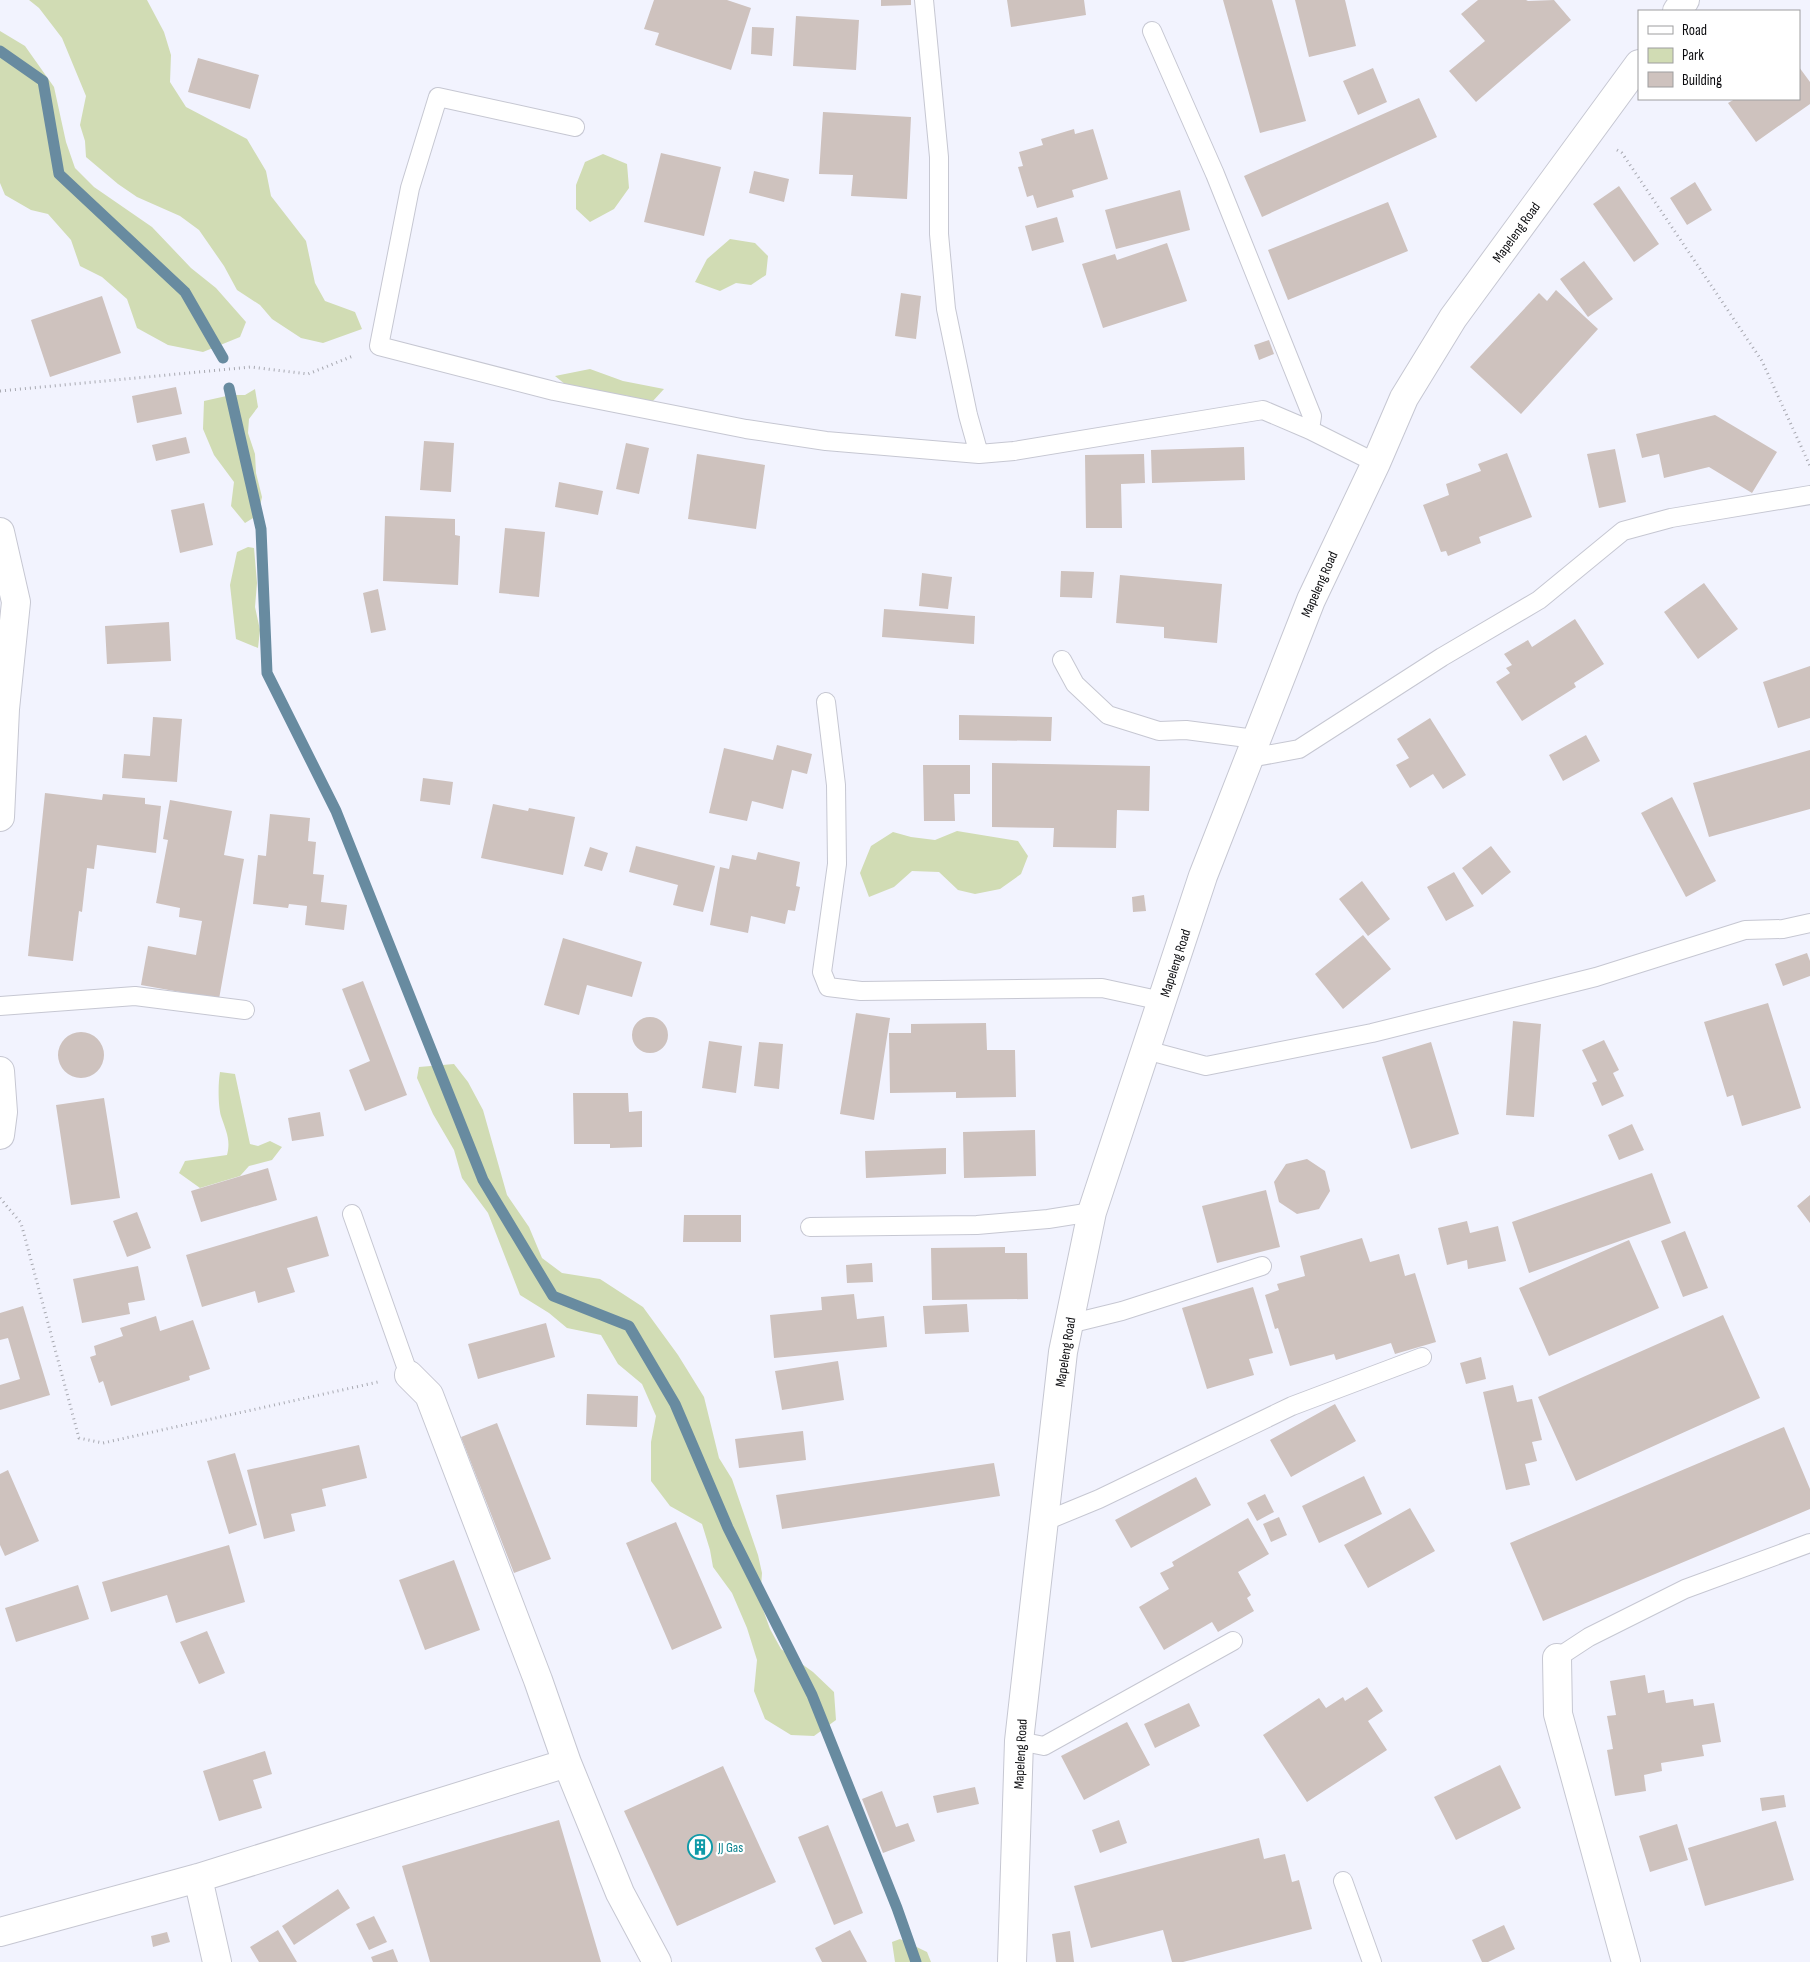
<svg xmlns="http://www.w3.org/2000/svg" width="1810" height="1962" viewBox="0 0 1810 1962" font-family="'Sofia Sans Condensed',sans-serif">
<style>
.green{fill:#d1dcb4}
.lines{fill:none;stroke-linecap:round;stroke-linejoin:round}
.stream{stroke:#688ba0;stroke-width:11}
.building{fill:#cec2be}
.service-casing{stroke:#c6c7d2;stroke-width:20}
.minor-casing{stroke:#c6c7d2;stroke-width:30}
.tertiary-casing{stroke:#c6c7d2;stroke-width:30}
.path{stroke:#a8a9b1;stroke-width:3;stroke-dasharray:1 4;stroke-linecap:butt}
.service{stroke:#fff;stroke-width:18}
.minor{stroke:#fff;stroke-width:28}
.tertiary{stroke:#fff;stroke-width:28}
.labels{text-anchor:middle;stroke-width:4.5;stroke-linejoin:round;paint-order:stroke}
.street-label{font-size:14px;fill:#0c0c0f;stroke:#fff}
.culture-label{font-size:14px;fill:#0d838f;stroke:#fff;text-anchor:start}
</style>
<rect width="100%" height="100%" fill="#f2f3fe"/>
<!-- green -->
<path class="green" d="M29,0H147L164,32L171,55L170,82L186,107L247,139L266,171L271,196L306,241L315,283L325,301L355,312L362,329L323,343L301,338L272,319L260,305L237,290L224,266L199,230L180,216L137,197L118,184L86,157L85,141L80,125L86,96L62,38L39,8Z
M0,31L25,46L54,87L66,142L75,168L94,187L152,227L191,268L216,288L246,322L240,337L203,352L168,345L137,328L127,299L102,277L80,266L71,240L48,214L31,210L5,195L0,183Z
M603,154L627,164L629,188L614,209L590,222L576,209V185L585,162Z
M730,239L755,243L768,256L766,275L751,285L736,283L720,291L695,282L707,259Z
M590,369L623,381L664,389L652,402L628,396L571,389L555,376Z
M255,389L258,407L249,419L248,433L255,454L256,473L262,497L258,515L245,523L231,506L234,482L214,455L203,429L204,401L231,395H245Z
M248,547L254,548L257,583L255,607L260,630L258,648L236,639L230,585L237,552Z
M957,831L1018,841L1028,856L1021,874L1000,889L975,894L958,890L939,872L912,871L894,887L869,897L860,873L871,846L893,832L911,837L935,840Z
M454,1064L468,1082L483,1110L507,1195L529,1227L542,1258L562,1273L600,1279L643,1307L678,1355L704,1397L719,1458L732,1479L758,1555L762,1573L760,1601L770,1629L781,1649L813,1672L834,1692L836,1720L814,1736L791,1735L765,1719L754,1691L757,1660L747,1628L732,1593L713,1567L710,1550L702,1524L670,1506L651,1481V1442L656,1416L642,1384L618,1364L601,1335L567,1328L549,1313L520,1295L488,1213L462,1178L454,1150L433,1114L417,1078L419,1067Z
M220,1072L235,1074L250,1144L258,1146L270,1141L282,1147L272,1160L249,1166L240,1176L200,1188L179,1173L185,1161L227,1155C231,1140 226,1131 221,1116C218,1106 218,1083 220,1072Z
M900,1939L927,1952L931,1962H895L892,1942Z"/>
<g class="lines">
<!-- stream -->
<path class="stream" d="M0,51L43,81L59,174L185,292L223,358
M229,388L261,529L267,673L336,811L483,1180L553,1296L629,1326L675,1404L728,1528L812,1695L897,1908L916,1962"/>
</g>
<!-- building -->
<path class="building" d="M654,0H727L751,8L731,70L655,45L659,33L644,29Z
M881,0H911V5L881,6Z
M1007,0H1084L1086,15L1011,27Z
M1223,0H1272L1306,121L1260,133Z
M1295,0H1345L1356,46L1309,57Z
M1478,0H1526L1528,1L1554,0L1571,20L1476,102L1449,71L1485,41L1461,14Z
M796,16L859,20L856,70L793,66Z
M752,27L774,28L772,56L751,54Z
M198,58L259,75L250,109L188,92Z
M1799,67L1810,82V104L1756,142L1728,103L1735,99H1799Z
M1373,68L1387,102L1358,115L1343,81Z
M1419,98L1437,137L1262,217L1244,176Z
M823,112L911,117L907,199L851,196L853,175L819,174Z
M1074,129L1075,134L1093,129L1108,179L1072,190L1074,197L1037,208L1033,195L1027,197L1018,167L1023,166L1019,152L1043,145L1041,139Z
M661,153L721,167L704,236L644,222Z
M754,171L789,179L784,202L749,193Z
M1695,182L1712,210L1687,225L1670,198Z
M1619,186L1659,244L1634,262L1593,204Z
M1180,190L1190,230L1116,249L1105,210Z
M1388,202L1408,251L1288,300L1268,250Z
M1057,217L1064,242L1032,251L1025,226Z
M1167,243L1187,301L1103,328L1082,264L1115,254L1117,260Z
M1584,261L1613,299L1588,317L1560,279Z
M1556,290L1598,329L1521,414L1470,367L1539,293L1547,301Z
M901,293L921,296L916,339L895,336Z
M102,296L121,353L50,377L31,320Z
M1269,340L1274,354L1259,360L1254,345Z
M176,387L182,414L137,423L132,396Z
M1715,415L1777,452L1752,493L1709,467L1664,478L1659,454L1642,458L1636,434Z
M186,437L190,453L156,461L152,445Z
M424,441L454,443L451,492L420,490Z
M626,443L649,448L639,494L616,489Z
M1244,447L1245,480L1152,483L1151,450Z
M1615,449L1626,502L1599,508L1587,454Z
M1507,453L1532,517L1479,537L1481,543L1448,556L1446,551L1441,552L1423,505L1449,495L1446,484L1481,471L1478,464Z
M697,454L765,465L756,529L688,519Z
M1144,454L1145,483L1121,484L1122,528H1086L1085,455Z
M559,482L603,491L598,515L555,507Z
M204,503L213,545L180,553L171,510Z
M385,516L455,519V535L460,536L458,585L383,581Z
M505,528L545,532L539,597L499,593Z
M1061,571L1094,572L1092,598L1060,597Z
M922,573L952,577L948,609L919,606Z
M1120,575L1222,584L1217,643L1164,638V627L1116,623Z
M1704,583L1738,629L1698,659L1664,612Z
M378,589L386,630L371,633L363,593Z
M884,609L975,616L974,644L882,637Z
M1575,619L1604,664L1574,683L1576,687L1522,721L1496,682L1510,673L1506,668L1512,665L1504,654L1528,640L1532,647Z
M169,622L171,661L107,664L105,626Z
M1810,666V718L1778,728L1763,682Z
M959,715L1052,717L1051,741L959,740Z
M153,717L182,719L177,782L122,778L124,754L150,756Z
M1430,718L1466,775L1443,789L1433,774L1410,788L1396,765L1409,758L1397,739Z
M1586,735L1600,761L1563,781L1549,755Z
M777,745L812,754L807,774L792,770L783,809L752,801L747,821L709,813L724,748L773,760Z
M1810,750V809L1709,837L1693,783Z
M992,763L1150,766L1149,811L1117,810L1116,848L1053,847L1054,828L992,827Z
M923,765H970V794H954L955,821H924Z
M423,778L453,782L450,805L420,801Z
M45,793L102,800L103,794L145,798V804L161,806L156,853L97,845L94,869L87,868L82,912L79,911L73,961L28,956Z
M1672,797L1716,881L1686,897L1641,813Z
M170,800L232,811L224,855L244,859L219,999L141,985L148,946L196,955L202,921L179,917L180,908L156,903L168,840L163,839Z
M493,804L528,811L529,808L575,817L563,875L481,858Z
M270,814L310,818L308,841L316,842L313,874L324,875L321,902L347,905L344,930L305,925L307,906L289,904L288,908L253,904L258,855L266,856Z
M636,846L715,866L703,912L673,905L678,885L629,872Z
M1491,846L1511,872L1482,895L1462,868Z
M590,847L608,853L602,871L584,866Z
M758,852L800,862L796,886L800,887L795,911L788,910L785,924L751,916L748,933L710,925L720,867L729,869L732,855L756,860Z
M1454,872L1474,906L1446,921L1427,887Z
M1362,881L1390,919L1368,936L1339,899Z
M1144,895L1146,911L1133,912L1132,897Z
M1363,935L1391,969L1343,1009L1315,974Z
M563,938L642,962L632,997L587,985L579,1015L544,1005Z
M1807,953L1810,961V976L1783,986L1775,964Z
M363,981L407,1095L365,1111L349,1070L370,1061L342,989Z
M1768,1003L1801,1108L1742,1126L1733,1095L1727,1097L1704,1022Z
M856,1013L890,1018L874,1120L840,1114Z
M632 1035a18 18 0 1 1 36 0a18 18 0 1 1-36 0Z
M1513,1021L1541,1024L1534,1117L1506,1115Z
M986,1023L987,1050H1015L1016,1097L956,1098V1092L890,1093L889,1033H911V1024Z
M58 1055a23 23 0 1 1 46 0a23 23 0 1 1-46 0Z
M1604,1040L1619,1070L1613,1073L1624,1096L1602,1106L1592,1083L1597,1081L1582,1050Z
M709,1041L742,1046L736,1093L702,1088Z
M759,1042L783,1044L779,1089L754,1086Z
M1431,1042L1459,1134L1411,1149L1382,1057Z
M573,1093H628L629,1112L642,1111V1147L610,1148V1144H574Z
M104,1098L120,1198L71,1205L56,1105Z
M320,1112L324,1136L292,1141L288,1118Z
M1632,1124L1644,1150L1619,1160L1608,1135Z
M1035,1130L1036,1176L964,1178L963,1132Z
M946,1148V1174L866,1178L865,1151Z
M1307,1159L1325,1171L1330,1191L1319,1209L1297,1214L1279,1202L1274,1182L1286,1164Z
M268,1168L277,1200L201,1222L191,1191Z
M1652,1173L1671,1223L1529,1273L1512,1222Z
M1266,1190L1280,1247L1217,1263L1202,1206Z
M1810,1195V1223L1797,1206Z
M137,1212L151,1248L127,1257L113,1221Z
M684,1215H741V1242H683Z
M317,1216L329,1256L287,1268L295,1292L258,1303L255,1291L202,1307L186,1255Z
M1467,1221L1470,1233L1498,1226L1506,1261L1468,1269L1467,1260L1447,1265L1438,1228Z
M1685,1231L1708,1288L1683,1297L1661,1241Z
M1362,1238L1370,1262L1399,1254L1405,1276L1415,1273L1436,1342L1395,1354L1391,1343L1336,1360L1334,1354L1290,1366L1278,1328L1275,1329L1265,1295L1279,1290L1277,1284L1305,1276L1300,1256Z
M1629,1240L1659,1308L1549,1356L1519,1288Z
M1005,1247V1253H1027L1028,1299L932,1300L931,1248Z
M872,1263L873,1282L847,1283L846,1265Z
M138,1266L145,1300L128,1303L130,1314L82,1323L73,1279Z
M1253,1287L1273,1353L1249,1359L1254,1375L1207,1389L1182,1308Z
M854,1294L857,1319L884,1316L887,1347L774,1358L770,1315L822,1310L821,1297Z
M967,1304L969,1332L925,1334L923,1306Z
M23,1306L50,1395L0,1410V1385L20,1379L8,1338L0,1340V1313Z
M1723,1315L1760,1398L1576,1481L1538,1397Z
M156,1316L160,1331L193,1320L210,1369L189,1376L190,1380L111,1406L103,1381L99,1383L90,1357L96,1355L94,1346L123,1336L120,1328Z
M546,1323L555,1357L478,1379L468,1344Z
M1481,1357L1486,1379L1466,1384L1460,1363Z
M838,1361L844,1400L782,1410L775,1371Z
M1513,1385L1517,1402L1532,1399L1542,1440L1532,1442L1537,1461L1525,1464L1530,1485L1506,1490L1483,1392Z
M587,1394L638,1396L637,1427L586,1425Z
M1335,1404L1356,1441L1291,1477L1270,1440Z
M497,1423L551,1559L514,1573L461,1437Z
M1784,1427L1810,1489V1509L1543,1621L1510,1543Z
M803,1431L806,1460L739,1468L735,1439Z
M359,1445L367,1478L322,1489L326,1506L291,1514L295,1531L264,1539L247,1470Z
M235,1453L257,1525L229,1534L207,1461Z
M994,1463L1000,1496L782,1529L776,1495Z
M8,1470L39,1541L5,1556L0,1545V1474Z
M1364,1476L1382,1514L1319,1543L1302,1506Z
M1196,1477L1211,1505L1131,1548L1115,1520Z
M1265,1494L1274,1512L1257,1521L1247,1503Z
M1410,1508L1435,1551L1368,1588L1344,1545Z
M1279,1517L1287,1535L1271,1542L1263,1524Z
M1248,1518L1269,1554L1238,1572L1251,1595L1247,1598L1254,1611L1218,1632L1212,1622L1164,1650L1139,1607L1169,1589L1160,1573L1174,1566L1172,1562Z
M676,1522L722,1628L672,1650L626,1543Z
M229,1545L245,1602L176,1623L167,1595L111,1612L102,1582Z
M454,1560L480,1630L425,1650L399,1580Z
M78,1585L89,1619L16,1642L5,1608Z
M207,1631L225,1673L199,1684L180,1642Z
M1645,1675L1648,1693L1664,1690L1666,1703L1693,1699L1694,1706L1714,1703L1721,1742L1702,1745L1704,1756L1661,1763L1662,1771L1644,1775L1646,1791L1615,1796L1607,1750L1613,1749L1607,1716L1616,1715L1610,1681Z
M1367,1687L1383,1711L1368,1721L1387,1750L1307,1802L1263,1735L1319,1698L1326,1708L1343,1697L1345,1701Z
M1189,1703L1200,1726L1155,1748L1144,1724Z
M1127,1722L1150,1765L1084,1800L1061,1756Z
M265,1751L272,1774L253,1780L262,1808L219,1821L203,1771Z
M1500,1765L1521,1808L1456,1840L1434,1797Z
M723,1766L776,1882L677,1926L624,1811Z
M975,1787L979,1804L937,1813L933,1796Z
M882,1791L896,1827L908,1823L915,1841L883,1853L862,1799Z
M1784,1795L1786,1807L1762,1811L1760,1798Z
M559,1820L601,1962H430L402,1866Z
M1119,1820L1127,1843L1100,1853L1092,1830Z
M1776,1821L1794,1880L1705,1906L1688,1848Z
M1677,1824L1688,1860L1650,1872L1639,1836Z
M828,1825L863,1913L834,1925L798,1837Z
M1259,1838L1264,1859L1285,1854L1292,1882L1299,1880L1312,1929L1183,1962H1172L1163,1930L1091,1948L1074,1886Z
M338,1889L350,1908L294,1945L282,1926Z
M374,1916L387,1942L369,1950L356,1924Z
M1504,1925L1515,1949L1488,1962H1482L1472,1940Z
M278,1930L297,1962H259L250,1947Z
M850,1930L867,1962H822L815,1948Z
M1070,1931L1074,1962H1056L1052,1934Z
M167,1932L170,1942L153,1947L151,1936Z
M393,1949L398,1962H373L371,1957Z"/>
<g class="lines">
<defs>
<path id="service" d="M924,0L939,157V234L946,309L968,415L979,454
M1152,31L1215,174L1312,416L1310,430
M575,127L438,97L410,188L379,346L554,391L746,429L826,441L979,454L1014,451L1263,410L1310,430L1376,463
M1062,660L1075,684L1108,715L1159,731L1186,730L1255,739
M826,702L836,785L837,864L822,972L828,987L861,991L1102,988L1162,1001
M1250,758L1299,749L1442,657L1539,600L1623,531L1671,518L1810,495
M0,1006L135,996L245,1010
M1146,1050L1206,1066L1372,1033L1596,977L1745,930L1783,929L1810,923
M352,1214L409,1375
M810,1227L977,1225L1048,1219L1092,1212
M1069,1324L1122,1311L1262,1266
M1043,1522L1099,1499L1292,1406L1422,1357
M1557,1658L1589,1637L1685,1589L1810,1543
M1019,1741L1044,1746L1233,1641
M1343,1881L1372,1962"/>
<path id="minor" d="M0,532L16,602L5,709L0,817
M0,1071L3,1112L0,1135
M409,1375L429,1395L538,1680L567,1763
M1557,1658L1558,1714L1626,1962
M198,1878L217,1962
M0,1932L198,1878L567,1763L620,1893L657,1962"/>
<path id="tertiary" d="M1677,11L1685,0
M1012,1962L1019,1741L1063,1352L1092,1212L1203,876L1311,600L1376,463L1404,398L1453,318L1639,64"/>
</defs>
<!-- service casing -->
<use href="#service" class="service-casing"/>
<!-- minor casing -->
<use href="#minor" class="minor-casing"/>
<!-- tertiary casing -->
<use href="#tertiary" class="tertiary-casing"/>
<!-- path -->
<path class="path" d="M1617,150L1622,153L1762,361L1810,466
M0,391L251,367L308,374L353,356
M0,1198L21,1223L79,1438L103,1443L378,1382"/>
<!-- service -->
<use href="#service" class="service"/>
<!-- minor -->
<use href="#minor" class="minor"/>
<!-- tertiary -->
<use href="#tertiary" class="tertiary"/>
</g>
<!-- icons -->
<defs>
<symbol id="building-ring" viewBox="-11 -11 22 22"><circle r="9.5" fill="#fff" stroke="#0f9aa8" stroke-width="1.5"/><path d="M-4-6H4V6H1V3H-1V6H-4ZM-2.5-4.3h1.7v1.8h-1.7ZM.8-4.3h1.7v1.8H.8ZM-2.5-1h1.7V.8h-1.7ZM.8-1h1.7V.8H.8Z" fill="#0f9aa8"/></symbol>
</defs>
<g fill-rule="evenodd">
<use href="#building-ring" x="686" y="1833" width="28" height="28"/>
</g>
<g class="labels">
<!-- street labels -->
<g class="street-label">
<text transform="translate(1516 232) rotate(-54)" y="5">Mapeleng Road</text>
<text transform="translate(1319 584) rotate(-66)" y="5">Mapeleng Road</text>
<text transform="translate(1175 963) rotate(-72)" y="5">Mapeleng Road</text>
<text transform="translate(1065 1352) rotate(-81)" y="5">Mapeleng Road</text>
<text transform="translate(1020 1754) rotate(-87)" y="5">Mapeleng Road</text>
</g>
<!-- culture labels -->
<g class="culture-label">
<text x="718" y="1852">JJ Gas</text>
</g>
</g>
<!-- legend -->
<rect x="1638" y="10" width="162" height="90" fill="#ffffff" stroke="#9e9e9f"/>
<rect x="1648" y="26" width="25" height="8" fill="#ffffff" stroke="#9e9e9f"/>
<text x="1682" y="35" font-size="15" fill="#0c0c0f">Road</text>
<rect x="1648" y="48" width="25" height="15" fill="#d1dcb4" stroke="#9e9e9f"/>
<text x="1682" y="60" font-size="15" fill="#0c0c0f">Park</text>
<rect x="1648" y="72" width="25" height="15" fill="#cec2be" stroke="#9e9e9f"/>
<text x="1682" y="85" font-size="15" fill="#0c0c0f">Building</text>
</svg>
